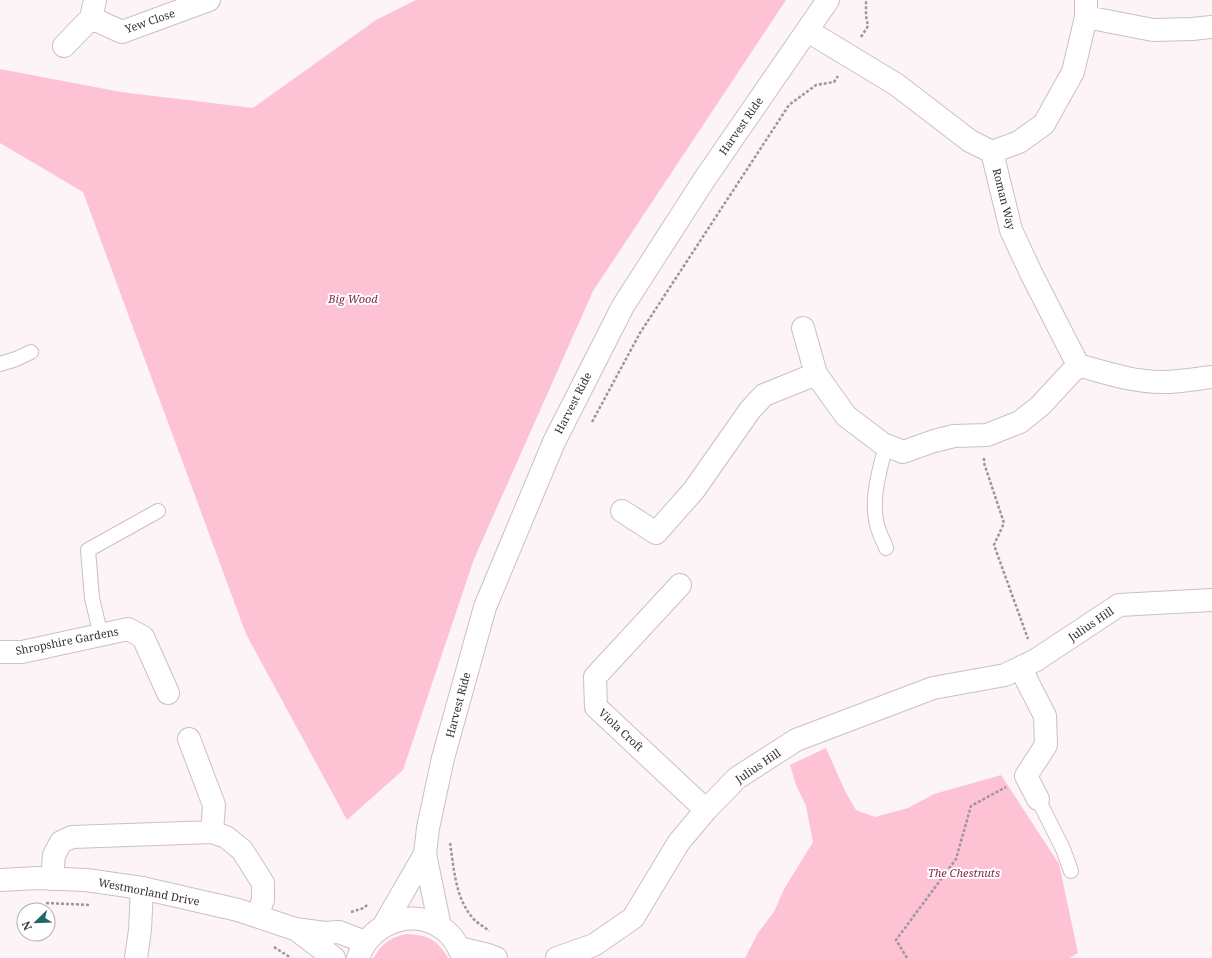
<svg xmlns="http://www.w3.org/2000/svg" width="1212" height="958" viewBox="0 0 1212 958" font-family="'Noto Serif',serif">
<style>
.green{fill:#fdc3d4}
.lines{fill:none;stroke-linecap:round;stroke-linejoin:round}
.service-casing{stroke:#cdbfc3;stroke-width:16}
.minor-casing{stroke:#cdbfc3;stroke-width:24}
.tertiary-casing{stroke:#cdbfc3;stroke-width:24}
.path{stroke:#9e9799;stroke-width:2.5;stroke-dasharray:3 2;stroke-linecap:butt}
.service{stroke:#fff;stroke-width:14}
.minor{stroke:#fff;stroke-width:22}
.tertiary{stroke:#fff;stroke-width:22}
.labels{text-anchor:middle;stroke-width:4;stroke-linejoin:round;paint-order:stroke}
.street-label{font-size:11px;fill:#373133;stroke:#fff}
.park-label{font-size:11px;font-style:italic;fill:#86274e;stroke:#fff}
</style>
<rect width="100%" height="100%" fill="#fdf4f7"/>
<!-- green -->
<path class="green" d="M416,0H786L593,291L474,559L403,770L347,820L246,634L83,192L0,143V69L121,92L253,108L376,20Z
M826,748L845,791L856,810L875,817L908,808L934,794L1001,775L1059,864L1078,953L1069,958H745L758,933L774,912L784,889L813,842L806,806L796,785L790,765Z
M406,934C428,935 437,939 448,958H374C382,943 390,938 406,934Z"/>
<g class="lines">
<defs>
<path id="service" d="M0,364L16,359L31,352
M886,445C879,472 869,504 879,531C881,537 884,542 886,548
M101,636L92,598L88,550L158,511
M1038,799L1063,849L1071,871"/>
<path id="minor" d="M1086,17L1153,30L1192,29L1212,27
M91,18L122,32L209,0
M808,31L897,85L970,141L992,152L1011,230L1031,273L1078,365C1106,373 1134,382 1163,382C1179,382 1196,379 1212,377
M64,46L91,18L95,0
M992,152L1019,142L1044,124L1073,72L1086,17V0
M803,328L816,374L846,416L883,444L903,452L934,441L954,436L987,435L1020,422L1040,406L1078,365
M622,511L656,533L694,490L750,410L764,395L816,374
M680,585L595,677L596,707L706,810
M0,652H22L128,629L143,637L168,693
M1023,666L1026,679L1045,716L1046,745L1026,776L1038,799
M189,739L214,805L212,832
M52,879L54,855L61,842L72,837L212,832L226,837L242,850L263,883V900L257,916
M459,948L488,955L496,958
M136,958L140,930L142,888
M557,958L594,945L633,918L679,842L706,810L737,778L796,740L933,688L1005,675L1036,660L1119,605L1212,600"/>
<path id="tertiary" d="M0,880L38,878L86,880L142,888L238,910L295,929L325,933L339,932L365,942
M384,925L425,854
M440,927L425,854L428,828L443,758L485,607L554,442L623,306L704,180L828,0
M298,931L334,958
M358,958C371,919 422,904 451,936C457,943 460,950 463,958"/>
</defs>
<!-- service casing -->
<use href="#service" class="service-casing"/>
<!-- minor casing -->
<use href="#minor" class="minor-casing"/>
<!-- tertiary casing -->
<use href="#tertiary" class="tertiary-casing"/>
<!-- path -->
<path class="path" d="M861,37L868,26L866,16V0
M592,422L640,333L789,105L816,85L834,82L838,76
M984,458V463L1004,523L994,545L1028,639
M450,843C454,868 455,897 472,917C476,923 484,926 489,931
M46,903L91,905
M351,912L364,908L368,904
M274,947L291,958
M907,958L896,940L956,859L971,806L1006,787"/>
<!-- service -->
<use href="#service" class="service"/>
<!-- minor -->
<use href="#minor" class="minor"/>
<!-- tertiary -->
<use href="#tertiary" class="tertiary"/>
</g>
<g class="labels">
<!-- street labels -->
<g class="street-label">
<text transform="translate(150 21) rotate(-19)" y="4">Yew Close</text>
<text transform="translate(741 126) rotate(-55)" y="4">Harvest Ride</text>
<text transform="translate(1004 199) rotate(76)" y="4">Roman Way</text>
<text transform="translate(573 403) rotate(-63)" y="4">Harvest Ride</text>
<text transform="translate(1091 624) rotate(-34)" y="4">Julius Hill</text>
<text transform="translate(67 641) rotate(-11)" y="4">Shropshire Gardens</text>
<text transform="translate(458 705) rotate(-75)" y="4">Harvest Ride</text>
<text transform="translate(621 730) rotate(43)" y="4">Viola Croft</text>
<text transform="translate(758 766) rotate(-34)" y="4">Julius Hill</text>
<text transform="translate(149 892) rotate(11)" y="4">Westmorland Drive</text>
</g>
<!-- park labels -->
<g class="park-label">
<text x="353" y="303">Big Wood</text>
<text x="964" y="877">The Chestnuts</text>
</g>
</g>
<!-- north arrow -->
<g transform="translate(36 922) rotate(247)"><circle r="19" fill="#ffffff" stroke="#afadad"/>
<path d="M0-3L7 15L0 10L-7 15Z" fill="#1a686a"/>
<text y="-6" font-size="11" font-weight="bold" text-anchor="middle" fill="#373133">N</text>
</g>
</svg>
